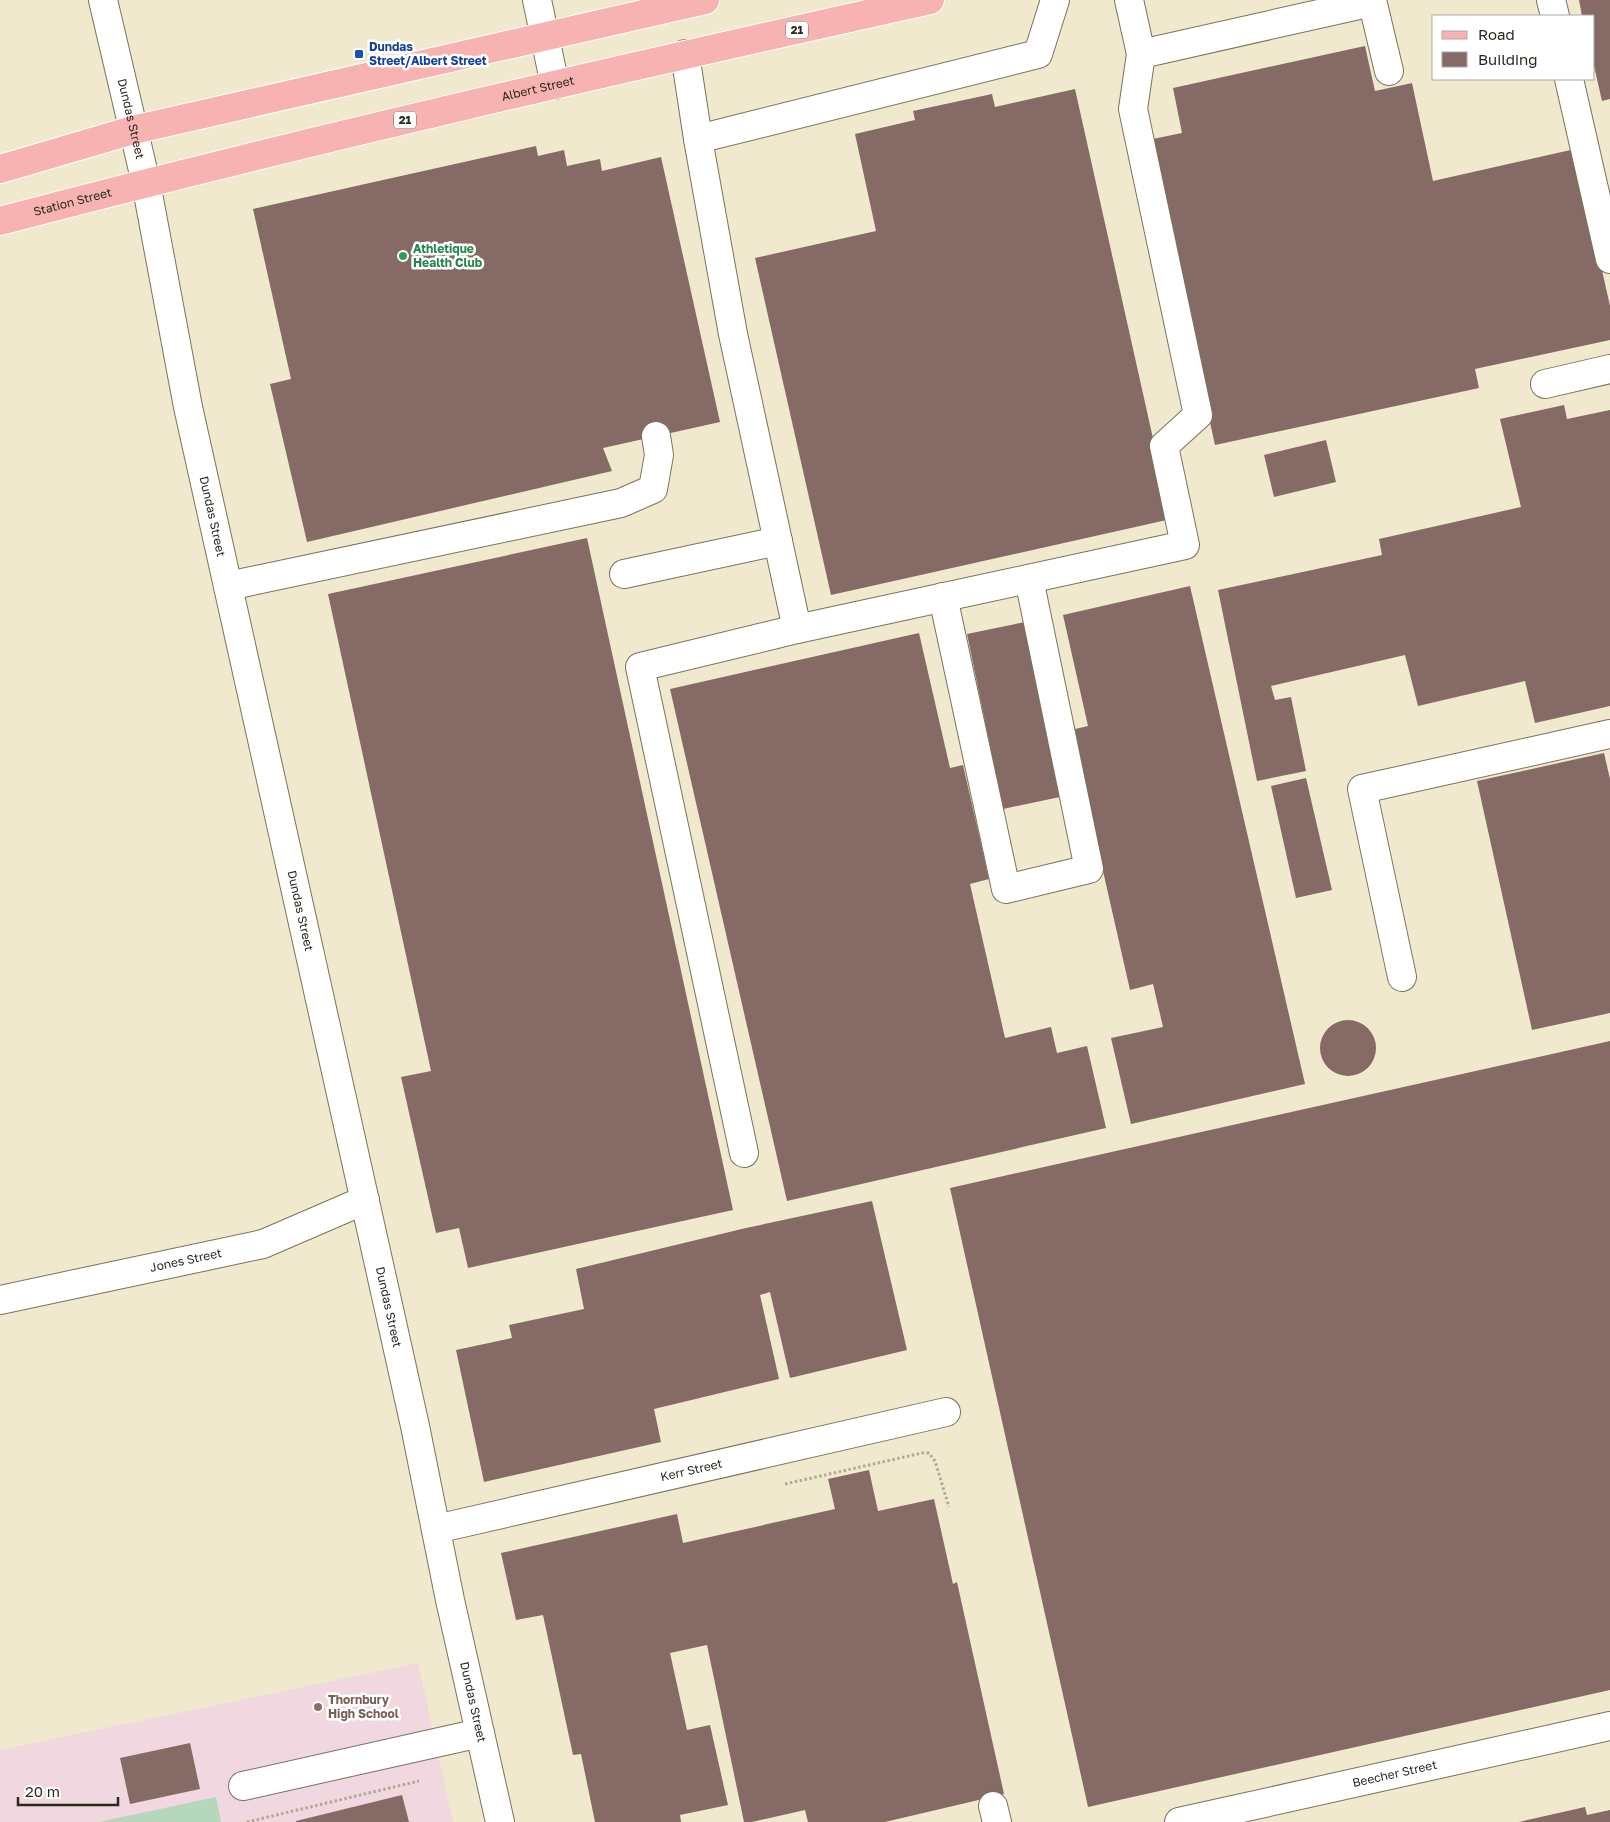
<svg xmlns="http://www.w3.org/2000/svg" width="1610" height="1822" viewBox="0 0 1610 1822" font-family="'Golos Text',sans-serif">
<style>
.education{fill:#f1d7df}
.green{fill:#b5d8bd}
.building{fill:#856a65}
.lines{fill:none;stroke-linecap:round;stroke-linejoin:round}
.minor-casing{stroke:#7a725b;stroke-width:30}
.major-casing{stroke:#fff;stroke-width:30}
.path{stroke:#b0a994;stroke-width:3;stroke-dasharray:2.5 2.5;stroke-linecap:butt}
.minor{stroke:#fff;stroke-width:28}
.major{stroke:#f6b3b2;stroke-width:28}
.transit-dot{fill:#1a4fb4;stroke:#fff;stroke-width:2}
.leisure-dot{fill:#2e9e5b;stroke:#fff;stroke-width:2}
.education-dot{fill:#8d6e63;stroke:#fff;stroke-width:2}
.labels{text-anchor:middle;stroke-width:5;stroke-linejoin:round;paint-order:stroke}
.shield{fill:#fff;stroke:#6b6862;stroke-width:1}
.shield-label{font-size:11px;font-weight:bold;fill:#2b281e}
.transit-label{font-size:12px;font-weight:bold;fill:#164399;stroke:#fff;text-anchor:start}
.street-label{font-size:12px;fill:#2b281e;stroke:#fff}
.leisure-label{font-size:12px;font-weight:bold;fill:#27864d;stroke:#fff;text-anchor:start}
.education-label{font-size:12px;font-weight:bold;fill:#785e54;stroke:#fff;text-anchor:start}
</style>
<rect width="100%" height="100%" fill="#f1e9ce"/>
<!-- education -->
<path class="education" d="M418,1663L453,1822H0V1750Z"/>
<!-- green -->
<path class="green" d="M216,1797L221,1822H99Z"/>
<!-- building -->
<path class="building" d="M1579,0H1610V99L1602,101L1594,66V16H1582Z
M1365,46L1375,91L1412,83L1433,181L1575,149L1610,306V340L1475,369L1479,388L1215,445L1148,140L1182,133L1173,88Z
M1075,89L1171,519L831,595L755,258L876,231L855,134L915,120L913,111L992,94L995,107Z
M536,146L538,156L564,150L567,166L600,159L602,171L661,157L720,422L603,448L612,471L307,542L270,384L291,379L253,209Z
M1564,405L1567,419L1610,410V706L1535,723L1525,681L1418,706L1405,655L1271,686L1275,700L1291,697L1306,771L1257,781L1218,590L1382,555L1379,539L1521,507L1500,419Z
M1326,440L1336,482L1274,497L1264,455Z
M587,538L733,1210L468,1268L459,1228L436,1233L401,1077L431,1071L328,594Z
M1190,586L1305,1084L1131,1124L1111,1038L1163,1027L1153,984L1130,990L1071,730L1088,726L1063,615Z
M1025,622L1060,797L1003,809L967,634Z
M919,633L950,768L963,765L989,879L970,884L1005,1038L1051,1027L1057,1053L1087,1046L1106,1128L787,1201L670,689Z
M1604,753L1610,779V1013L1532,1030L1477,781Z
M1306,778L1332,890L1296,898L1271,786Z
M1320 1048a28 28 0 1 1 56 0a28 28 0 1 1-56 0Z
M1610,1041V1690L1088,1807L950,1188Z
M872,1201L907,1350L790,1378L770,1292L760,1295L779,1379L654,1409L661,1442L484,1482L456,1350L512,1338L509,1325L584,1309L576,1269L746,1228Z
M869,1470L878,1511L934,1499L953,1584L957,1582L1004,1794L885,1822H808L805,1810L752,1822H744L707,1645L670,1653L687,1730L710,1725L728,1805L680,1815L681,1822H595L581,1754L573,1755L543,1615L516,1620L501,1553L677,1514L683,1543L835,1509L828,1479Z
M190,1743L200,1789L130,1804L120,1758Z
M402,1795L409,1822H296V1821Z
M1585,1807L1587,1815L1610,1810V1822H1519Z"/>
<g class="lines">
<defs>
<g id="minor">
<path id="s1" d="M103,0L146,183L188,407L415,1426L450,1600L500,1822"/>
<path d="M537,0L555,85"/>
<path d="M1372,0L1389,71"/>
<path d="M1551,0L1555,16"/>
<path d="M685,54L698,139L733,334L797,629"/>
<path d="M1141,54L1372,2"/>
<path d="M1569,79L1610,259"/>
<path d="M698,139L1038,54L1055,0"/>
<path d="M1545,384L1610,369"/>
<path d="M624,574L778,541"/>
<path d="M228,586L621,503L653,489L659,455L656,436"/>
<path d="M943,597L1006,889L1089,869L1029,579"/>
<path d="M1402,977L1362,789L1610,734"/>
<path d="M744,1153L640,667L797,629L1185,545L1164,446L1198,415L1133,109L1141,54L1129,0"/>
<path id="s2" d="M0,1300L263,1244L365,1200"/>
<path id="s3" d="M436,1529L946,1412"/>
<path d="M243,1786L480,1733"/>
<path d="M993,1806L997,1822"/>
<path id="s4" d="M1179,1822L1610,1726"/>
</g>
<g id="major">
<path d="M0,169L133,130L705,0"/>
<path id="s5" d="M0,221C308,140 619,69 930,0"/>
</g>
</defs>
<!-- minor casing -->
<use href="#minor" class="minor-casing"/>
<!-- major casing -->
<use href="#major" class="major-casing"/>
<!-- path -->
<path class="path" d="M785,1484L922,1453H929L935,1461L949,1507
M247,1822L419,1781"/>
<!-- minor -->
<use href="#minor" class="minor"/>
<!-- major -->
<use href="#major" class="major"/>
</g>
<!-- markers -->
<rect class="transit-dot" x="354" y="49" width="10" height="10" rx="2.5"/>
<circle class="leisure-dot" cx="403" cy="256" r="5"/>
<circle class="education-dot" cx="318" cy="1707" r="5"/>
<g class="labels">
<!-- shield labels -->
<g class="shield">
<rect x="786" y="21.5" width="22" height="17" rx="4"/>
<rect x="394" y="111.5" width="22" height="17" rx="4"/>
</g>
<g class="shield-label">
<text x="797" y="34">21</text>
<text x="405" y="124">21</text>
</g>
<!-- transit labels -->
<g class="transit-label">
<text x="369" y="51">Dundas<tspan x="369" dy="14">Street/Albert Street</tspan></text>
</g>
<!-- street labels -->
<g class="street-label">
<text dy="4" stroke="none"><textPath href="#s5" startOffset="554">Albert Street</textPath></text>
<text dy="4" stroke="none"><textPath href="#s1" startOffset="122">Dundas Street</textPath></text>
<text dy="4" stroke="none"><textPath href="#s5" startOffset="75">Station Street</textPath></text>
<text dy="4" stroke="none"><textPath href="#s1" startOffset="528">Dundas Street</textPath></text>
<text dy="4" stroke="none"><textPath href="#s1" startOffset="932">Dundas Street</textPath></text>
<text dy="4" stroke="none"><textPath href="#s2" startOffset="190">Jones Street</textPath></text>
<text dy="4" stroke="none"><textPath href="#s1" startOffset="1338">Dundas Street</textPath></text>
<text dy="4" stroke="none"><textPath href="#s3" startOffset="262">Kerr Street</textPath></text>
<text dy="4" stroke="none"><textPath href="#s1" startOffset="1742">Dundas Street</textPath></text>
<text dy="4" stroke="none"><textPath href="#s4" startOffset="221">Beecher Street</textPath></text>
</g>
<!-- leisure labels -->
<g class="leisure-label">
<text x="413" y="253">Athletique<tspan x="413" dy="14">Health Club</tspan></text>
</g>
<!-- education labels -->
<g class="education-label">
<text x="328" y="1704">Thornbury<tspan x="328" dy="14">High School</tspan></text>
</g>
</g>
<!-- legend -->
<rect x="1432" y="15" width="162" height="65" fill="#ffffff" stroke="#aaa9a5"/>
<rect x="1442" y="31" width="25" height="8" fill="#f6b3b2" stroke="#aaa9a5"/>
<text x="1478" y="40" font-size="15" fill="#2b281e">Road</text>
<rect x="1442" y="52" width="25" height="15" fill="#856a65" stroke="#aaa9a5"/>
<text x="1478" y="65" font-size="15" fill="#2b281e">Building</text>
<!-- scale -->
<path d="M18 1797v8h100v-8" fill="none" stroke="#2b281e" stroke-width="2.5"/>
<text x="25" y="1797" font-size="15" fill="#2b281e" stroke="#ffffff" stroke-width="4" paint-order="stroke">20 m</text>
</svg>
